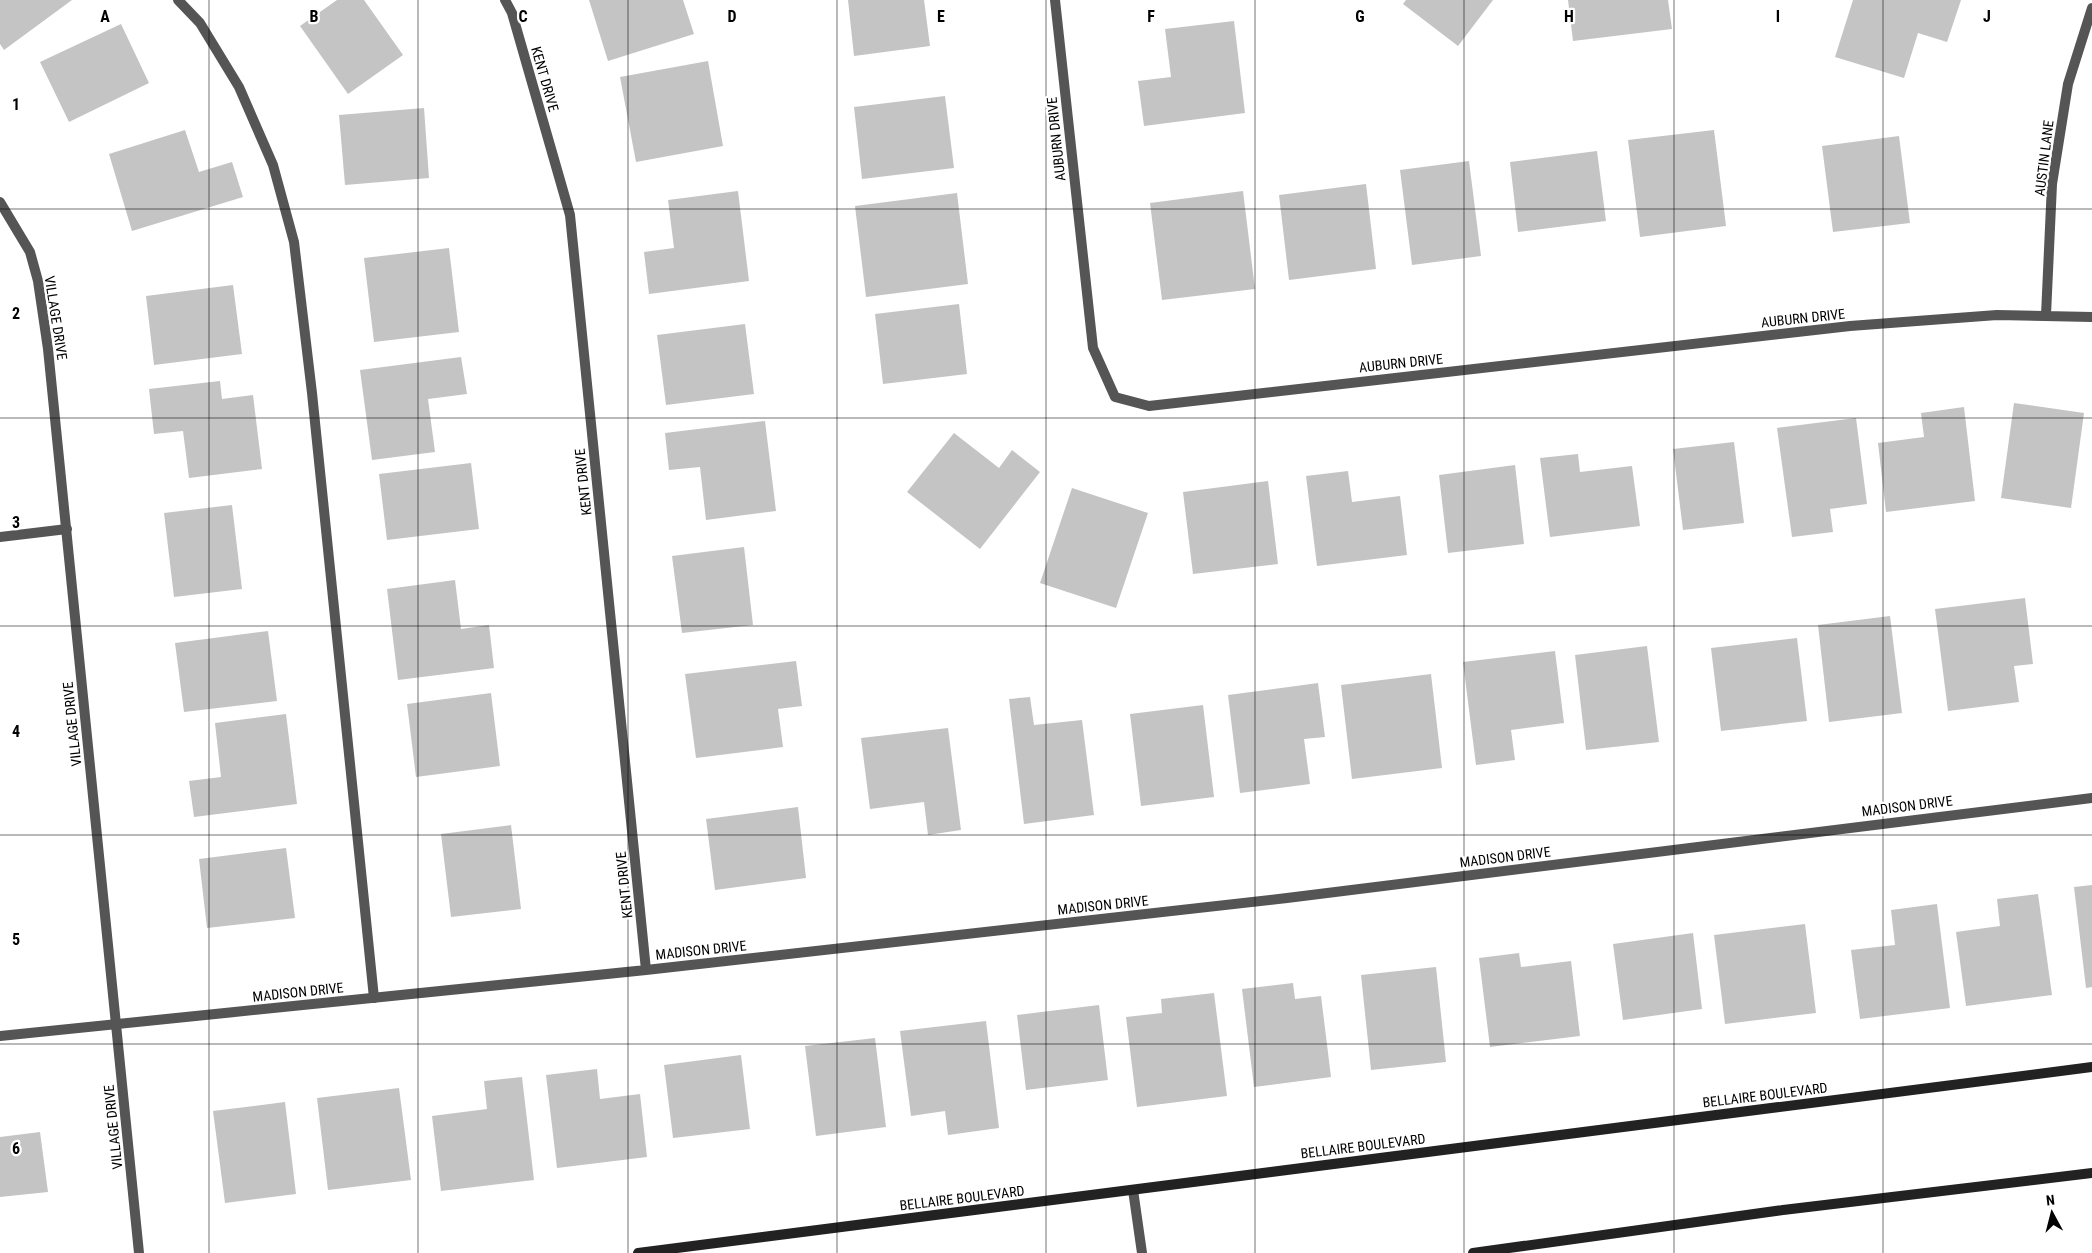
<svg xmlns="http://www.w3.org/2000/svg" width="2092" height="1253" viewBox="0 0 2092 1253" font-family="'Roboto Condensed',sans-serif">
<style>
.building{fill:#c4c4c4}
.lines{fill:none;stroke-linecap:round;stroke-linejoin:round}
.service{stroke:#555;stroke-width:10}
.minor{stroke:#555;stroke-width:10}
.tertiary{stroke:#555;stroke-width:10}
.secondary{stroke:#222;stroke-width:10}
.grid{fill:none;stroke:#000;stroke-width:1;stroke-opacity:0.55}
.labels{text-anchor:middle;stroke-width:4.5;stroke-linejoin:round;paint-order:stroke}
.street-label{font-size:14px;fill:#000;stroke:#fff}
.grid-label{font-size:16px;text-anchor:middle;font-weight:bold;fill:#000;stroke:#fff;stroke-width:4.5;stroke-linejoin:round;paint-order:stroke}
</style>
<rect width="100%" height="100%" fill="#fff"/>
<!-- building -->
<path class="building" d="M0,0H72L4,50L0,44Z
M337,0H364L403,55L348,94L300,26Z
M589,0H683L694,34L608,61Z
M848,0H924L930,46L854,56Z
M1406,0H1493L1458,46L1403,4Z
M1568,0H1668L1672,29L1573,41Z
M1853,0H1961L1947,42L1918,33L1904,78L1835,57Z
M1234,21L1245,113L1144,126L1138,81L1171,77L1165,29Z
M121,24L149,83L69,122L40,62Z
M708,61L723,146L636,162L620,77Z
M945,96L954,168L862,179L854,107Z
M424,108L429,178L345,185L339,115Z
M185,130L199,172L232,162L243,197L132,231L109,154Z
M1714,130L1726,226L1640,237L1628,140Z
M1899,136L1910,223L1833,232L1822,146Z
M1597,151L1606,221L1518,232L1510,162Z
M1469,161L1481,256L1412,265L1400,170Z
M1366,184L1376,269L1289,280L1279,195Z
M738,191L749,281L649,294L644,252L674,248L668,200Z
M1243,191L1255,289L1162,300L1150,203Z
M957,193L968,284L866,297L855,206Z
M449,248L459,332L374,342L364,258Z
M233,285L242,354L154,365L146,296Z
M959,304L967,374L883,384L875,314Z
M745,324L754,394L666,405L657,335Z
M461,357L467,394L428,399L435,452L372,460L360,370Z
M220,381L222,399L253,395L262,469L189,478L183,431L154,434L149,389Z
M2014,403L2084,413L2071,508L2001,498Z
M1964,407L1975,501L1886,512L1878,443L1924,437L1921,413Z
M1856,418L1867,504L1830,509L1833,532L1792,537L1777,428Z
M765,421L776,511L706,520L700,467L669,470L665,433Z
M954,433L999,468L1012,450L1040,472L980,549L907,492Z
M1734,442L1744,523L1683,530L1673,449Z
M1578,454L1580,472L1632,466L1640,526L1550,537L1540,458Z
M471,463L479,529L387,540L379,474Z
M1515,465L1524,544L1448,553L1439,475Z
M1348,471L1352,502L1400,496L1407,555L1317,566L1306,476Z
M1268,481L1278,564L1193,574L1183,492Z
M1072,488L1148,513L1116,608L1040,583Z
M232,505L242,589L174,597L164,513Z
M744,547L753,625L682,633L672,556Z
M455,580L461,629L489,625L494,668L398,680L387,589Z
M2025,598L2033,664L2014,666L2019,702L1948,711L1935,609Z
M1890,616L1902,713L1829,722L1818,625Z
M268,631L277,701L184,712L175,643Z
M1797,638L1807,721L1721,731L1711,648Z
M1647,646L1659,742L1586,750L1575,655Z
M1555,651L1564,723L1511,730L1515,760L1476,765L1463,662Z
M796,661L802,706L778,709L783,747L696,758L685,674Z
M1431,674L1442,768L1352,779L1341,685Z
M1318,683L1325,737L1304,739L1310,784L1240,793L1228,695Z
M491,693L500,766L416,777L407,704Z
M1030,697L1034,725L1082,720L1094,815L1024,824L1009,699Z
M1203,705L1214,797L1141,806L1130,714Z
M286,714L297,804L194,817L189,781L221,777L215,723Z
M948,728L961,830L928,835L924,802L870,809L861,738Z
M798,807L806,878L715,890L706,819Z
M511,825L521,909L451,917L441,834Z
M286,848L295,918L207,928L199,859Z
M2092,885V987L2086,988L2074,887Z
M2038,894L2052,995L1966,1006L1956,932L2000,926L1997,899Z
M1937,904L1950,1008L1860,1019L1851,950L1895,945L1891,910Z
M1805,924L1816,1013L1725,1024L1714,935Z
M1693,933L1702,1009L1623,1020L1613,944Z
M1519,953L1521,967L1571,961L1580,1036L1490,1047L1479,958Z
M1436,967L1446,1062L1371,1070L1361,975Z
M1293,983L1295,999L1321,996L1331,1077L1254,1087L1242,989Z
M1214,993L1227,1096L1137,1107L1126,1017L1162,1013L1161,999Z
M1099,1005L1108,1080L1026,1090L1017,1015Z
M986,1021L999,1128L948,1135L945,1111L911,1116L900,1031Z
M875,1038L886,1127L816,1136L805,1046Z
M741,1055L750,1129L673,1138L664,1065Z
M597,1069L600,1099L640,1094L647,1157L557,1168L546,1075Z
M522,1077L534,1180L441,1191L432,1116L487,1109L484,1081Z
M399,1088L411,1180L328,1190L317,1098Z
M285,1102L296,1194L225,1203L213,1111Z
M40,1132L48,1192L0,1197V1137Z"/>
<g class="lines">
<!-- service -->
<path class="service" d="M178,0L200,23L239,87L273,165L294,242L312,393L374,998"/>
<!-- minor -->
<path class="minor" d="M505,0L512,13L570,215L646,970
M1055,0L1093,348L1115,397L1149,406L1850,326L1997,315L2092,317
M2046,315L2052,184L2068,84L2092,8
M0,537L67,529
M0,1036L646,970L1287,898L2092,798
M1133,1190L1142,1253"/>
<!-- tertiary -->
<path class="tertiary" d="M0,202L30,252L38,281L48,349L139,1253"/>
<!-- secondary -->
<path class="secondary" d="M638,1253L2092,1067
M1473,1253L1783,1210L2092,1173"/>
</g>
<!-- grid -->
<path class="grid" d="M209,0V1253M418,0V1253M628,0V1253M837,0V1253M1046,0V1253M1255,0V1253M1464,0V1253M1674,0V1253M1883,0V1253M0,209H2092M0,418H2092M0,626H2092M0,835H2092M0,1044H2092"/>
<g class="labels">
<!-- street labels -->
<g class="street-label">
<text transform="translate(545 79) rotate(74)" y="5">KENT DRIVE</text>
<text transform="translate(1056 139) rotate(-96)" y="5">AUBURN DRIVE</text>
<text transform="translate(2044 158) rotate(-83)" y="5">AUSTIN LANE</text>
<text transform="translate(56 318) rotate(81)" y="5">VILLAGE DRIVE</text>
<text transform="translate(1803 318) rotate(-6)" y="5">AUBURN DRIVE</text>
<text transform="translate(1401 363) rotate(-6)" y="5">AUBURN DRIVE</text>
<text transform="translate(583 482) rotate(-96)" y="5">KENT DRIVE</text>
<text transform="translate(72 724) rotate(-96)" y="5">VILLAGE DRIVE</text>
<text transform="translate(1907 806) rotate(-7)" y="5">MADISON DRIVE</text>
<text transform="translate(1505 857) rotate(-7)" y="5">MADISON DRIVE</text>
<text transform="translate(624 885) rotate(-96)" y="5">KENT DRIVE</text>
<text transform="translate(1103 905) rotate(-6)" y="5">MADISON DRIVE</text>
<text transform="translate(701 950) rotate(-6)" y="5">MADISON DRIVE</text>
<text transform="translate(298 992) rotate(-6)" y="5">MADISON DRIVE</text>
<text transform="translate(1765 1095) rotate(-7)" y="5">BELLAIRE BOULEVARD</text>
<text transform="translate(113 1127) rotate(-96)" y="5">VILLAGE DRIVE</text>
<text transform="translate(1363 1146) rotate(-7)" y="5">BELLAIRE BOULEVARD</text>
<text transform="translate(962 1198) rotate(-7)" y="5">BELLAIRE BOULEVARD</text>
</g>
</g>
<g class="grid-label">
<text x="105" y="22">A</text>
<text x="314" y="22">B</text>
<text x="523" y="22">C</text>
<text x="732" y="22">D</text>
<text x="941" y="22">E</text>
<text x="1151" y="22">F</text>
<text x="1360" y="22">G</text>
<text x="1569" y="22">H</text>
<text x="1778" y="22">I</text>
<text x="1987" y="22">J</text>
<text x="16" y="110">1</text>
<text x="16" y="319">2</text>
<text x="16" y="528">3</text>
<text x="16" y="737">4</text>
<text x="16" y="945">5</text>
<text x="16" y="1154">6</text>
</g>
<!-- north arrow -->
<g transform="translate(2052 1213) rotate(353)" stroke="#ffffff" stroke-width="4" paint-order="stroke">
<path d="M0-4L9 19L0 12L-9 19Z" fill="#000000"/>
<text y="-8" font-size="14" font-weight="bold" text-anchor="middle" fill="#000000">N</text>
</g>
</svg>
